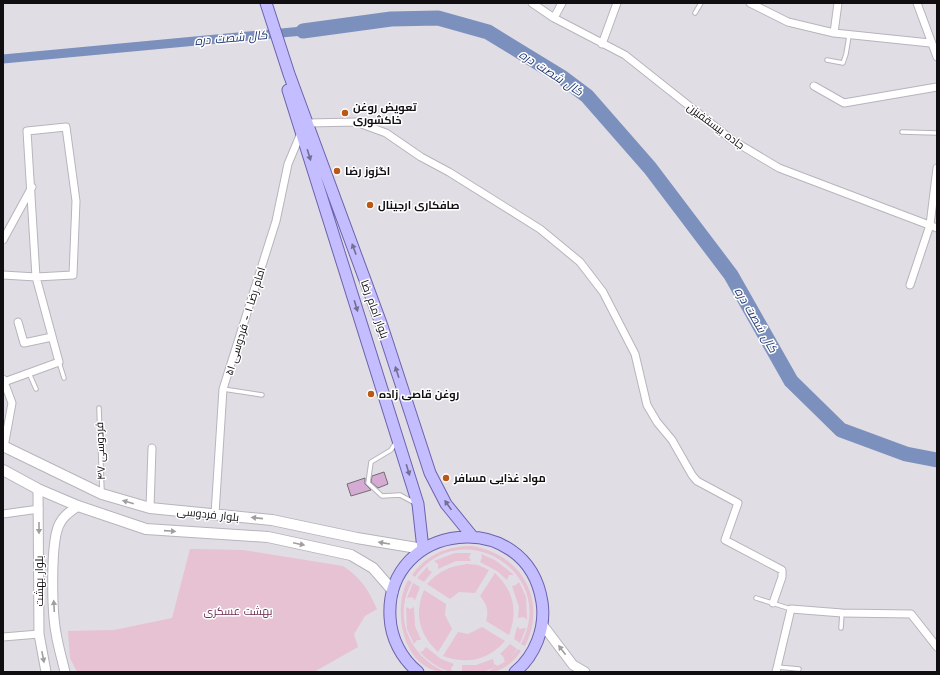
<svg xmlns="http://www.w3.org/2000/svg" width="940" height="675" viewBox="0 0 940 675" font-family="'Work Sans',Cairo,sans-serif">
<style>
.green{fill:#e6c2d3}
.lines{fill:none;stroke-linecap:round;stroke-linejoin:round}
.canal{stroke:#7b90bd;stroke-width:9}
.river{stroke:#7b90bd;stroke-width:15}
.building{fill:#d4abd3;stroke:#746e74}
.service-casing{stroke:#b7b4bc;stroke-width:5.5}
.minor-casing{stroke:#b7b4bc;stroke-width:9}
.tertiary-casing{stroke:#b7b4bc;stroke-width:11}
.secondary-casing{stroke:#b7b4bc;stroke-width:12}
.primary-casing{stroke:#6b63ac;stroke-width:13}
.service{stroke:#fff;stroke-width:3.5}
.minor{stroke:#fff;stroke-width:7}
.tertiary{stroke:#fff;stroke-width:9}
.secondary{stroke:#fff;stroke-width:10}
.primary{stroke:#c4bdff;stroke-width:11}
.oneway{fill:#736e94}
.oneway2{fill:#9f9fa0}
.poi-dot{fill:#b95915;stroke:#fff;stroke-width:1.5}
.labels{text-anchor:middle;stroke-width:3;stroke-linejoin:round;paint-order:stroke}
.poi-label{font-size:11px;font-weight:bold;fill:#100e11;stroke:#fff;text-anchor:start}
.street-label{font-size:11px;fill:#100e11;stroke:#fff}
.park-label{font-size:11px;fill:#6e2e52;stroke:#fff}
.water-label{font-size:12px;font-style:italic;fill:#233972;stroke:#fff}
</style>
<rect width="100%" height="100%" fill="#e1dde5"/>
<!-- green -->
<path class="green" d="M472,546C521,554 548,600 525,646L521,644C559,573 461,512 415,577L412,575C426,555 447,546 472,546Z
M190,549L243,550L343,566C361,578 368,589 377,609L365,616L354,634L358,647L314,672H77L70,658L68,631L114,630L172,618Z
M455,553H471L469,557L471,561H456L438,569V564L434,561Z
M481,554L495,560L514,575H509L507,580L497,571L480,562L482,558Z
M467,564L478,565L489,570L475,593L459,592L450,599L427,584C439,571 450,566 467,564Z
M428,566V570L432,572L424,582L417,578Z
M495,573C514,591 518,611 509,635L486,621C489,611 487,604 480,596Z
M408,580L412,582C392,617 410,658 446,672C404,672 391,611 408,580Z
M519,582L526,597L527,620L524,617L518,618L519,607L512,586L516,585Z
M413,583L420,587L415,600L412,597L407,598Z
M424,590L446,604L445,615L452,629L438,652C419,634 414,614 424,590Z
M406,607L410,609L414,607L415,626L421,640H417L414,644L407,629Z
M482,627L505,641C488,660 468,665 443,656L458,632L468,634Z
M517,627L520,629L526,628L520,643L514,639Z
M510,644L517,649L510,658L518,649L521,651C513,663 502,672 487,672L508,660L505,662L503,656L500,654Z
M426,647L441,659L454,664L451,668L452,672C439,669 428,661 420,652L423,651Z
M493,659L494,664L498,666L483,672H462V665H476Z"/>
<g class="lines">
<!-- canal -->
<path class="canal" d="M3,59L303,31"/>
<!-- river -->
<path class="river" d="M303,31L391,19L438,18L488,32L563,78L587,96L650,168L731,275L791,381L841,430L906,454L937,460"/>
</g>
<!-- building -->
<path class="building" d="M384,472L388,484L378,488L371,482L372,476Z
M365,478V484L371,490L351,496L347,484Z"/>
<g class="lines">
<defs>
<path id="service" d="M695,13L701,3
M827,60L843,63L846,54L849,36
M902,132L937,133
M59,362L64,378
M29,373L36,389
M223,389L262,395
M99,408L102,492
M396,442L391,450L371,462L368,483L382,496L400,495L415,503
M756,598L791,609
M841,628L842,613
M777,667L799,669"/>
<path id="minor" d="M532,3L554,18L625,55L732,140L779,168L937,228
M750,3L788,22L834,33L930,43
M917,3L937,57
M554,18L562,3
M834,33L838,3
M602,44L617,3
M814,86L844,103L937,87
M308,123L356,122L386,133L421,157L449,172L540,229L580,262L603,292L635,354L647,405L657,422L672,440L692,475L697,481L738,503L725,540L782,570V577L773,603
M3,240L32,187
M3,275L36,277L73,275L76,201L66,127L27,131L36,277L59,362L4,382
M910,285L930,225L937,168
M18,322L24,343L52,337
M3,379L12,403L4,447
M150,508L152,448
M3,514L39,509
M215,514L223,389L276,221L288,164L301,133
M3,637L39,634
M776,672L791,609L842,613L911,614L937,647"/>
<path id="tertiary" d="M38,489L39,634L46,672
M542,624L573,665L585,672
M65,672C62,659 58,646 56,633C52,612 50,539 60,523C64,515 71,511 78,506"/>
<path id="secondary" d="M3,446L102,494L150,508L272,520L357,538L423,549
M3,470L38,489L78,506L146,529L268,537L351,555L373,568L393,591"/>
<path id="primary" d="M266,3L289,74L382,326L430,473L446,504L472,536
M288,90L418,504L423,549
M418,672C401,658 391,638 390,617C385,521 527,506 542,602C546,628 535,656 515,672"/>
</defs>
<!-- service casing -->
<use href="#service" class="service-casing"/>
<!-- minor casing -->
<use href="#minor" class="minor-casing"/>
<!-- tertiary casing -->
<use href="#tertiary" class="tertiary-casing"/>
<!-- secondary casing -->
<use href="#secondary" class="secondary-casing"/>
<!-- primary casing -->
<use href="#primary" class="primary-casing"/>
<!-- service -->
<use href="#service" class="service"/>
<!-- minor -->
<use href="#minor" class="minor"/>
<!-- tertiary -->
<use href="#tertiary" class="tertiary"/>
<!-- secondary -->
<use href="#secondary" class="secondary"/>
<!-- primary -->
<use href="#primary" class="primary"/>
</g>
<!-- one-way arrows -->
<defs><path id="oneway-solid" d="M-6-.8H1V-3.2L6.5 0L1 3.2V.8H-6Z"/></defs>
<g class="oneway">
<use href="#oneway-solid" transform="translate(309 155) rotate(73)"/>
<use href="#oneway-solid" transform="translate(354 249) rotate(-110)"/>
<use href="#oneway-solid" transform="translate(356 306) rotate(73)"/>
<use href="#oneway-solid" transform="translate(397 372) rotate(-108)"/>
<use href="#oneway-solid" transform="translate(408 470) rotate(73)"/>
<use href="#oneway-solid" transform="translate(448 505) rotate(-125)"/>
</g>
<g class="oneway2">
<use href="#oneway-solid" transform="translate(128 502) rotate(-164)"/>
<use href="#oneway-solid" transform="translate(257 518) rotate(-174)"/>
<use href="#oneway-solid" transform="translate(39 528) rotate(90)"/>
<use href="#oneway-solid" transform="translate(170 531) rotate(4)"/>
<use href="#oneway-solid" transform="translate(384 543) rotate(-171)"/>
<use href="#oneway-solid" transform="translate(299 544) rotate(12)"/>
<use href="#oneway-solid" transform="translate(54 606) rotate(-93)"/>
<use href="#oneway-solid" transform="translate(562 650) rotate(-127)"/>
<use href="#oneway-solid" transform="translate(43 657) rotate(79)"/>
</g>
<!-- markers -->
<g class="poi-dot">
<circle cx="345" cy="113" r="4"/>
<circle cx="337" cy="171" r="4"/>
<circle cx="370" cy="205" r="4"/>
<circle cx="371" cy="394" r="4"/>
<circle cx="446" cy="478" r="4"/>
</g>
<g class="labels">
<!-- poi labels -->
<g class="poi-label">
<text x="353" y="111">تعویض روغن<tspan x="353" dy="13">خاکشوری</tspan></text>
<text x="345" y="175">اگزوز رضا</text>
<text x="378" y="209">صافکاری ارجینال</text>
<text x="379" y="398">روغن قاصی زاده</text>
<text x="454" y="482">مواد غذایی مسافر</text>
</g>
<!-- street labels -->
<g class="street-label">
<text transform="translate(716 126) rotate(37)" y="4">جاده بیسقفیزن</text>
<text transform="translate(375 309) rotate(70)" y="4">بلوار امام رضا</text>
<text transform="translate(245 321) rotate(-73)" y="4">امام رضا ۱ - فردوسی ۵۱</text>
<text transform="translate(100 451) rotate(-92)" y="4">فردوسی ۴۷</text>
<text transform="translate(208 514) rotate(6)" y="4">بلوار فردوسی</text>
<text transform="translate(39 581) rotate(-90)" y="4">بلوار بهشت</text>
</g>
<!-- park labels -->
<g class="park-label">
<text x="238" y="615">بهشت عسکری</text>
</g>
<!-- water labels -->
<g class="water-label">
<text transform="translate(231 38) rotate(-5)" y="4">کال شصت دره</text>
<text transform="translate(551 73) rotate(33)" y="4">کال شصت دره</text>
<text transform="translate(756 320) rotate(60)" y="4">کال شصت دره</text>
</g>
</g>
<!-- border -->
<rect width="940" height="675" fill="none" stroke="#100e11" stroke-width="8"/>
</svg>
